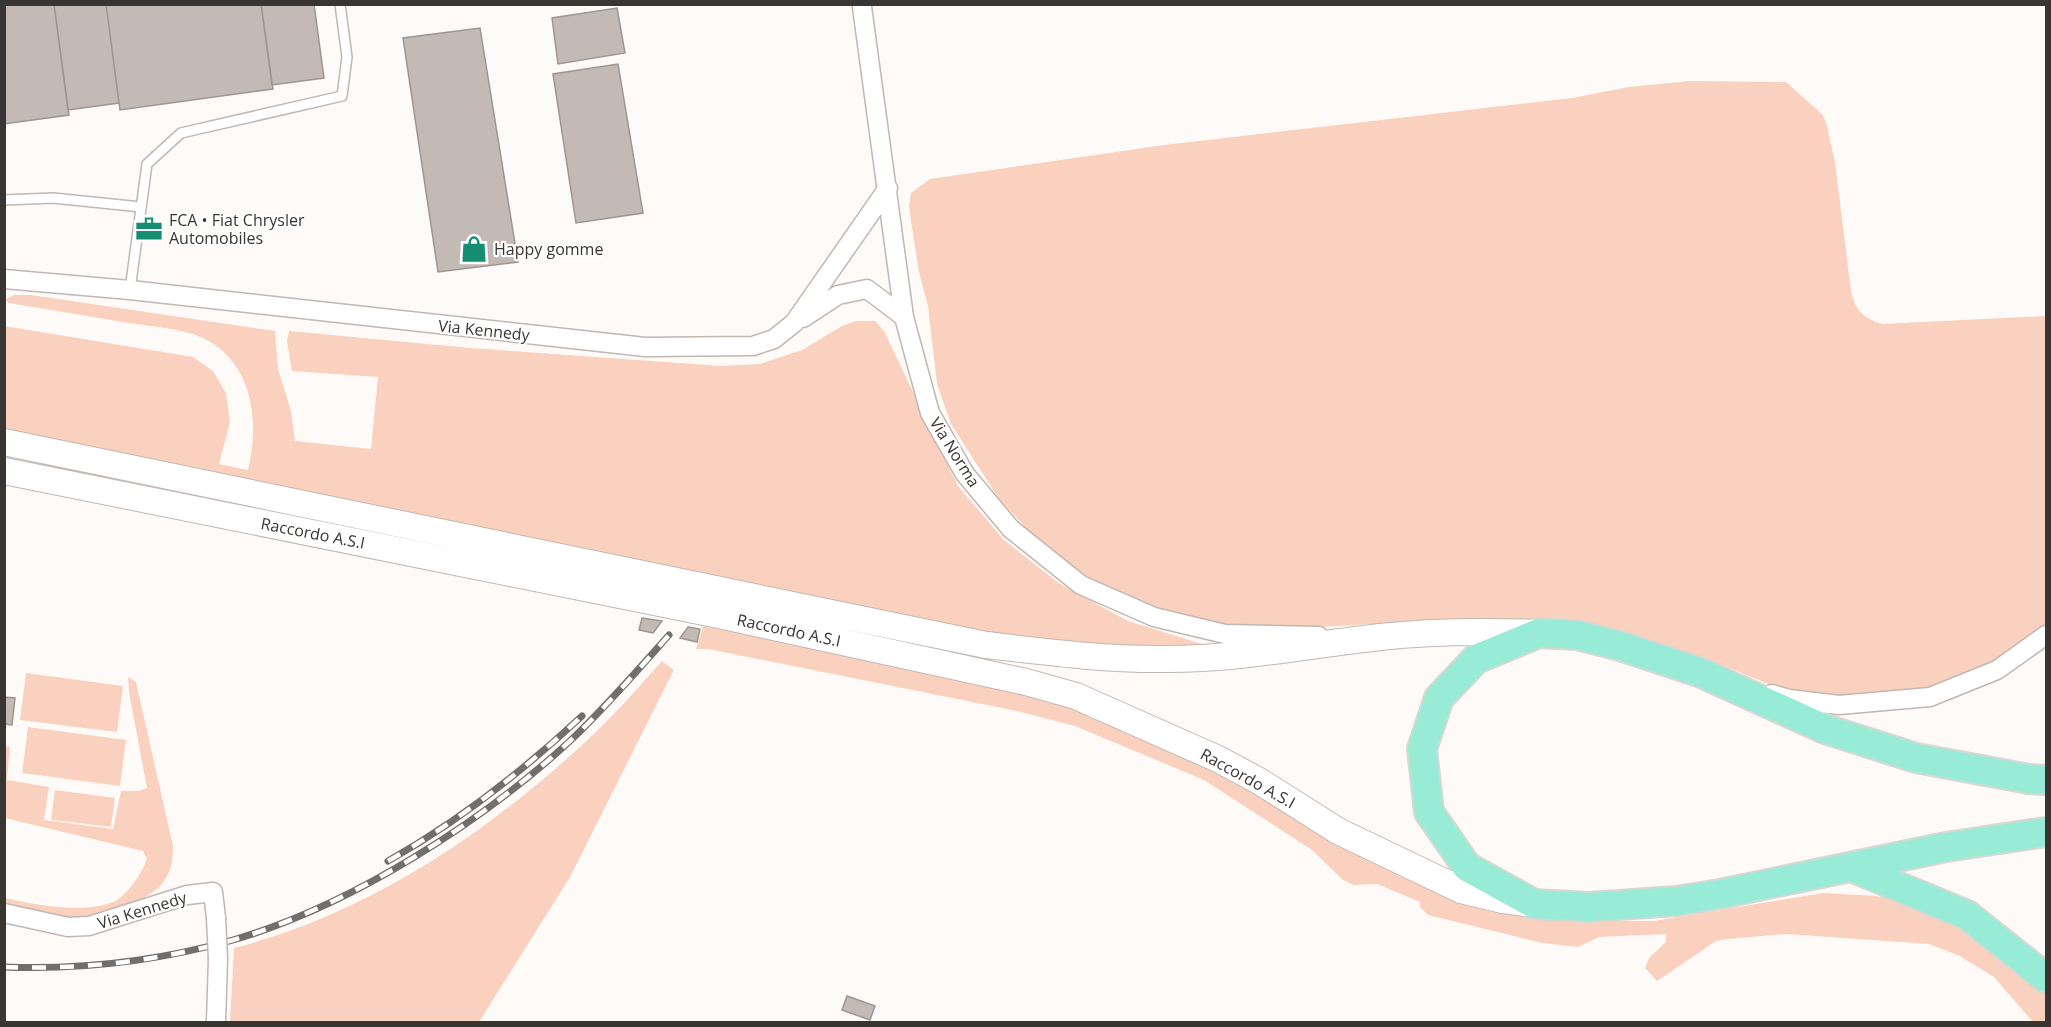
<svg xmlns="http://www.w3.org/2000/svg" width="2051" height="1027" viewBox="0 0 2051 1027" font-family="'Open Sans',sans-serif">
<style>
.green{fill:#f9d1be}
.building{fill:#c3bab5;stroke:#9e9591;stroke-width:1.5}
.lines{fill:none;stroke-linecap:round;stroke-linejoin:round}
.lane-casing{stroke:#c1b7b3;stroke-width:12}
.street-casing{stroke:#c1b7b3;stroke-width:21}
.secondary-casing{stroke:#c1b7b3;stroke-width:28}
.primary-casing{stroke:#d7d7d6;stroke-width:32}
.lane{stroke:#fff;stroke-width:9}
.street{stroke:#fff;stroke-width:18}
.secondary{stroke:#fff;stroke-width:26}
.primary{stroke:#98ecd5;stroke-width:28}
.rail-casing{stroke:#726e6c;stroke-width:7}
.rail{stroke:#fff;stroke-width:4.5;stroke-dasharray:14;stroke-linecap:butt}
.street-bridge-casing{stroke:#c1b7b3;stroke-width:21;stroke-linecap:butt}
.street-bridge{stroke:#fff;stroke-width:18}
.labels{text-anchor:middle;stroke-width:4.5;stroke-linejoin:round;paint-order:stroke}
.poi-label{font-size:16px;fill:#393533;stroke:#fff;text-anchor:start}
.street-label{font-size:16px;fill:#393533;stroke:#fff}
</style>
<rect width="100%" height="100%" fill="#fefaf8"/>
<!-- green -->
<path class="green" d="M1690,81L1786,82L1823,115L1827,126L1835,162L1851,291C1855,310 1863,318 1882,324L2046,316V630L2023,648L1927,693L1834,701L1771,685L1702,657L1600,627L1535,619H1457L1255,631L1157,612L1098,584L1037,540L999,499L951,424L937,384L928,306L919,272L911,221L909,205L911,193L930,179L1164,145L1572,98L1629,87Z
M14,295H31L275,331L278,369L291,411L295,441L371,449L378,377L292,371L287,341L289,331L470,348L721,366L760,364L802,350L842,326L856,321H875L884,331L958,486L1004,540L1060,584L1128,621L1215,648L1156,652L1003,640L5,432L4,326L193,357L213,371L226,393L230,422L219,464L248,470C260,422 253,362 203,338C181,328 147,326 122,322C84,315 46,309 8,303L6,299Z
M703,626L1021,690L1076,706L1195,754L1363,856L1413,882L1456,897L1590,921H1654L1823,893L1876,896L1925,907L1977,932L2046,984V1022H2033L1994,977L1960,956L1929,944L1786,934L1728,939L1716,941L1657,981L1645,968L1649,958L1666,942V934L1599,937L1578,947L1542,943L1428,915L1420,907V902L1377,884L1354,885L1343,880L1312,850L1204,780L1075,726L1017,711L708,649H696Z
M662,661L674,670L570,877L479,1022H230L234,948C372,913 495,828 597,731C620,709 641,684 662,661Z
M26,673L123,686L117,732L20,720Z
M128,677L136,682L173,846C174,886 150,897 117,909C104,914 91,920 77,920C56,919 26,909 5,905V898C35,905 89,915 117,900C128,894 143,871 147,859L143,851L5,818V746L10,747L7,780L49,787L44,820L113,829L121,791H139L147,788L129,692Z
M28,727L126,740L120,786L22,773Z
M55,790L115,798L111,827L51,820Z"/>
<!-- building -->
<path class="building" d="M4,4H54L69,115L4,124Z
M54,4H106L119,103L68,110Z
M106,4H261L273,89L120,110Z
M261,4H314L324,78L272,85Z
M617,8L625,53L558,64L552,18Z
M480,28L518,262L438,272L403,38Z
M618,64L643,213L576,223L553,74Z
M642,618L662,621L653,633L639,630Z
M688,627L700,629L697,642L680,638Z
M4,697L15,698L12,725L4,724Z
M847,996L875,1006L870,1020L842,1010Z"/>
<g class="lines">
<defs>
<path id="lane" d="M4,200L53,198L141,207
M130,290L147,164L181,133L342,96L347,57L340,4"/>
<path id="street" d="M862,7L904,317L930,413L965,474L1011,529L1081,585L1154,617L1225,634L1319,636
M4,279L130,290L645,347L753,346L774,339L794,323L888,188
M803,318L838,295L867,289L904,317
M1772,694L1789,699L1839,705L1930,697L1997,670L2046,635
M4,913L68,927L89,926L187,895L213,892L216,918
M216,1022L218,959"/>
<path id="secondary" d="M4,442L986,645C1046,652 1107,660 1167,659C1239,659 1309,645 1380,637C1433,631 1486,631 1539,633
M4,471L719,615L1026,682L1076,696L1218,759L1259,781L1338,831L1461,890L1503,900L1526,903"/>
<path id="primary" d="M2046,780L2029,779L1916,758L1825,729L1699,672L1620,646L1577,635L1539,633L1476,659L1439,698L1422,749L1429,812L1467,867L1534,904L1589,907L1677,901L1720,894L1946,847L2046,832
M1851,867L1967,915L2046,978"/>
</defs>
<!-- lane casing -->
<use href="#lane" class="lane-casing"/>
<!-- street casing -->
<use href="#street" class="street-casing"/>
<!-- secondary casing -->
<use href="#secondary" class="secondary-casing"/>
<!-- primary casing -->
<use href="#primary" class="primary-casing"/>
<!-- lane -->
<use href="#lane" class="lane"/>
<!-- street -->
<use href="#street" class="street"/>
<!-- secondary -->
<use href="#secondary" class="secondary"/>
<!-- primary -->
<use href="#primary" class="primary"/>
<defs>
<path id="rail" d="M388,861C459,821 523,771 582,716
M4,967C82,970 158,961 233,940C350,906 481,823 570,741C605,708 637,671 669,635"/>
</defs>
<!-- rail casing -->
<use href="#rail" class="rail-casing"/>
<!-- rail -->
<use href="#rail" class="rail"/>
<defs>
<path id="street-bridge" d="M216,918L218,959"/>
</defs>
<!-- street-bridge casing -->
<use href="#street-bridge" class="street-bridge-casing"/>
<!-- street-bridge -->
<use href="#street-bridge" class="street-bridge"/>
</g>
<!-- icons -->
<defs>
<symbol id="office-bare" viewBox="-9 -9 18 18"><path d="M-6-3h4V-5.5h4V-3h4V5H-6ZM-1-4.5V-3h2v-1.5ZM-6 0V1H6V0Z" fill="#148d71" stroke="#fff" stroke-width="2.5" paint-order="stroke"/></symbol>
<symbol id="shop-bare" viewBox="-9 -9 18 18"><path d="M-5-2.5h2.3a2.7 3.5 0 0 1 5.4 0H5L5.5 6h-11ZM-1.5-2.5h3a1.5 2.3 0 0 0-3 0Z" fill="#148d71" stroke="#fff" stroke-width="2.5" paint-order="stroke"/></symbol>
</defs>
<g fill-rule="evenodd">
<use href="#office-bare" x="130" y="210" width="38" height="38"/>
<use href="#shop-bare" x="455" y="230" width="38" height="38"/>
</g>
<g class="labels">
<!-- poi labels -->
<g class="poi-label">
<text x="169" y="226">FCA • Fiat Chrysler<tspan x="169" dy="18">Automobiles</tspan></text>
<text x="494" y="255">Happy gomme</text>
</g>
<!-- street labels -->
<g class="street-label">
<text transform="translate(484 330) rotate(6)" y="6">Via Kennedy</text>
<text transform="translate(955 452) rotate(58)" y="6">Via Norma</text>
<text transform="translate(313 533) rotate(11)" y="6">Raccordo A.S.I</text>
<text transform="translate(789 630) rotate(12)" y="6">Raccordo A.S.I</text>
<text transform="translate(1248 778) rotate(29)" y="6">Raccordo A.S.I</text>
<text transform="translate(142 910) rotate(-17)" y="6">Via Kennedy</text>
</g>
</g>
<!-- border -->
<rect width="2051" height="1027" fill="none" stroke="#393533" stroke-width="12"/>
</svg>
